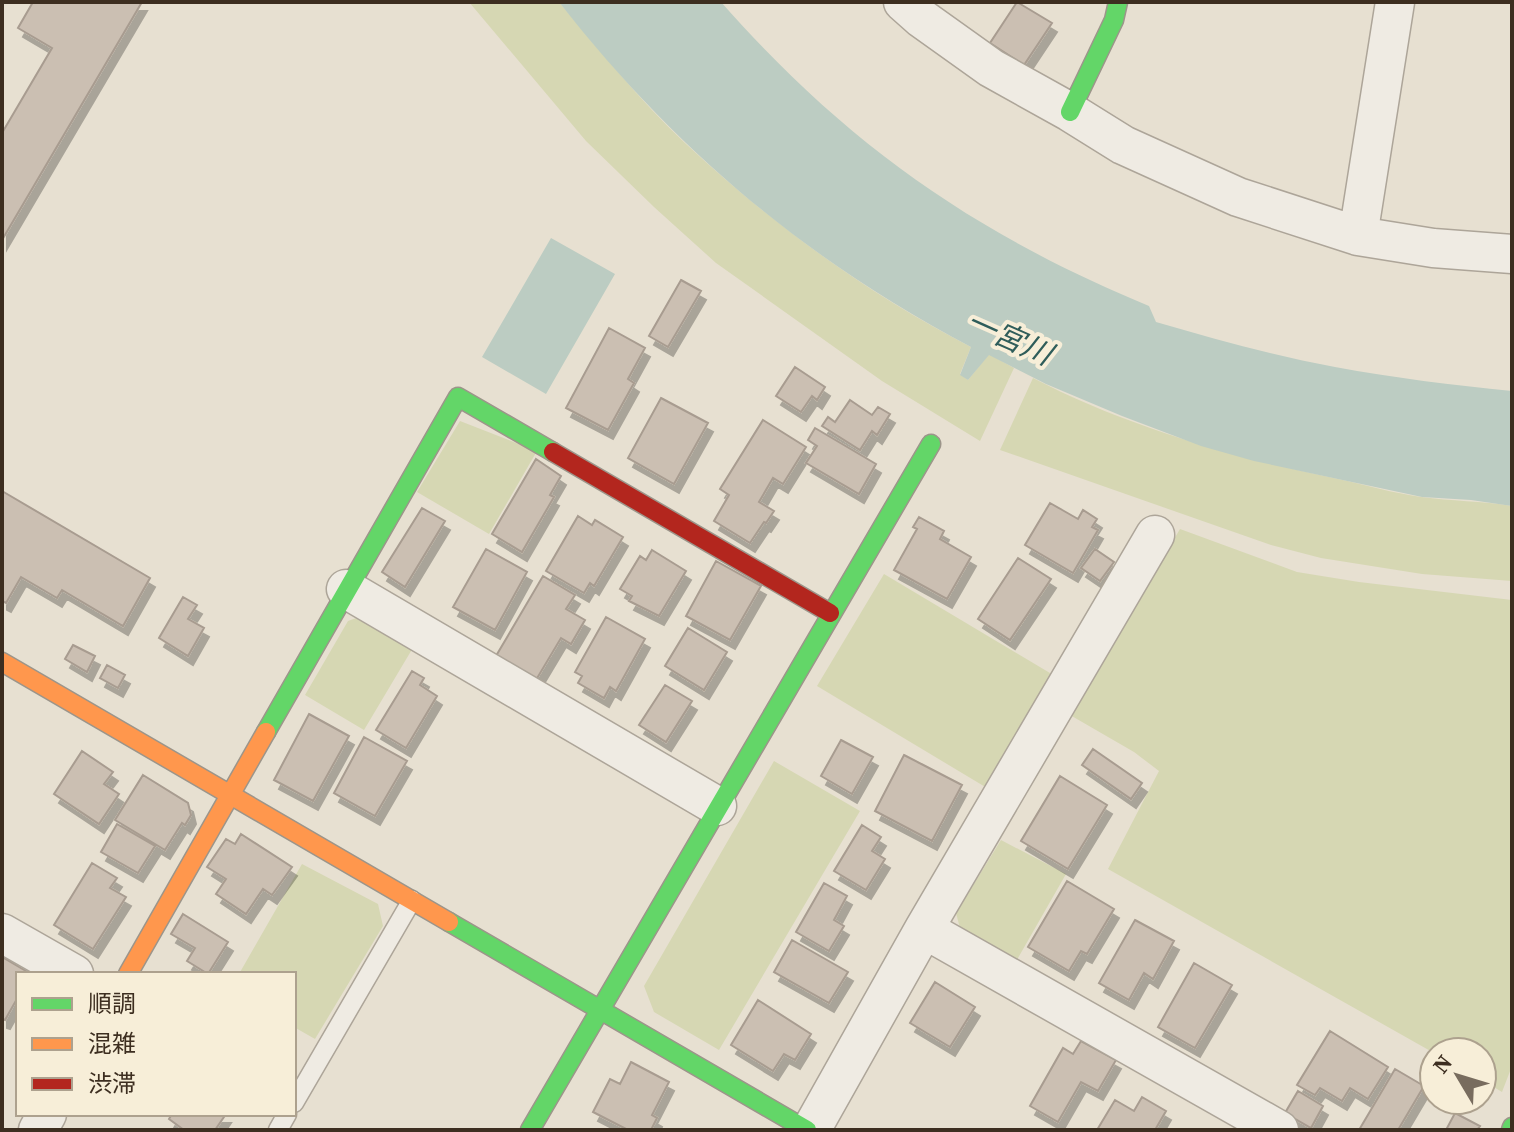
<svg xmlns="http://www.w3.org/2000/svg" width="1514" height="1132" viewBox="0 0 1514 1132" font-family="'Source Serif 4','Noto Sans JP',serif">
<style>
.green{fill:#d6d7b3}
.water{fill:#bcccc2}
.building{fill:#cbbfb2;stroke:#a89c90;stroke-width:2;filter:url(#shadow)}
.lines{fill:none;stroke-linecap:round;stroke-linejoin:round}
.lane-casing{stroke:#ada599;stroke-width:21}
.street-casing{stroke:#ada599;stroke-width:41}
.fast-casing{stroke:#9c958a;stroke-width:21}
.slow-casing{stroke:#9c958a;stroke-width:21}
.jam-casing{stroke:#9c958a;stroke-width:21}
.lane{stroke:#efebe3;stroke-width:18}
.street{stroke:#efebe3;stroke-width:38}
.fast{stroke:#63d668;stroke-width:18}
.slow{stroke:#ff974d;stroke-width:18}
.jam{stroke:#b3261e;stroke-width:18}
.labels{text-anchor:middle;stroke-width:8;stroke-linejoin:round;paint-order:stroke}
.water-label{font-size:30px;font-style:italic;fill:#2f5d5a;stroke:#f7eed8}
</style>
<defs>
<filter id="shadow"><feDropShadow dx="5" dy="9" stdDeviation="0" flood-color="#0004"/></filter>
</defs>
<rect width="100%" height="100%" fill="#e7e0d1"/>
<!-- green -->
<path class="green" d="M469,2H559C599,49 639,100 685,143C771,223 866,293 971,347L960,374L968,380L989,354L1014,368L980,441L882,381L716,263L654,207L586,141Z
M1033,378C1127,427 1235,457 1338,479C1366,485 1393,493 1421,497C1451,501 1482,501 1512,506V581L1422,574L1321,558L1271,545L1000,450Z
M460,421L537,451L489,534L417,492Z
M1180,529L1297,572L1359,582L1512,600V1066L1502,1092L1482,1080V1052L1434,1053L1108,869L1159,771L1134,752L1070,715Z
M884,574L1060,679L992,791L817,686Z
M370,613L417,641L364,730L305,695L348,621Z
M774,761L860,811L719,1050L654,1012L644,986Z
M1001,840L1066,874L1014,965L961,932L956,913Z
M302,864L378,904L383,926L315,1039L294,1027V974H239Z"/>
<!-- water -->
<path class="water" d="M559,2H721C846,144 975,234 1149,306L1156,322C1215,339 1274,356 1335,367C1394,378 1453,385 1512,391V506L1471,500L1422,497L1254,461L1201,446L1122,416L1046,384L989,355L968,380L960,375L971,347C806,260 674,149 559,2Z
M551,238L615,274L546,394L482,357Z"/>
<!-- building -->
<path class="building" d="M33,2H142L2,240V133L52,48L18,28Z
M1017,2L1052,23L1024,65L990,43Z
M681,280L701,291L668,347L649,336Z
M609,328L645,348L628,379L634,383L608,430L566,408Z
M795,367L825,387L817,400L812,396L801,412L776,396Z
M661,398L708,423L674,484L628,458Z
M850,400L872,415L878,407L890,414L877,435L872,431L860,450L822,426L828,417L835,422Z
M763,420L806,447L783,484L773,478L759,502L774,511L766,523L764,522L750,543L714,521L729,495L720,489Z
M815,428L876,464L859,494L806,463L817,446L808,440Z
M536,459L561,476L550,495L554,497L522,552L492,534Z
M2,491L150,578L123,626L62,590L57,598L21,577L6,603L2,601Z
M1050,503L1078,519L1083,510L1097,519L1092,527L1098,530L1073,573L1025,545Z
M422,508L445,521L405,587L382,572Z
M578,516L592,525L595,520L623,537L594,586L590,583L584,593L546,571Z
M919,517L944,531L940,539L971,557L947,599L894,570L917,529L913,527Z
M486,549L527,572L495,630L453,607Z
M1095,549L1114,562L1100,581L1081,568Z
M652,550L686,571L659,616L629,601L632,596L620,589L640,556L646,560Z
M1018,558L1051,579L1010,640L978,619Z
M716,561L761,586L730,640L686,616Z
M543,576L575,595L566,609L585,620L571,644L561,638L536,680L496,656Z
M183,597L197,605L188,619L204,628L188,656L159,638Z
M606,617L645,639L616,691L610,687L604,698L578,683L582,676L575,672Z
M688,628L727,652L704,690L665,666Z
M73,645L95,656L87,672L65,659Z
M107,665L125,675L118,688L100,678Z
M412,671L424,678L420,685L437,696L406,748L376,730Z
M665,685L692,701L666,742L639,725Z
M309,714L349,736L313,801L274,780Z
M364,737L407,761L375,816L334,793Z
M841,740L873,757L852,794L821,776Z
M1093,749L1142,783L1131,799L1082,765Z
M82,751L113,772L104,784L119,794L99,824L54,794Z
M904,755L962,785L932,841L875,811Z
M143,775L188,803L191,815L185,825L182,823L165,850L115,820Z
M1060,776L1107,805L1068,869L1021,841Z
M117,824L155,846L138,873L101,852Z
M862,825L881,837L872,851L885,859L866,890L834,871Z
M241,834L292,867L272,895L263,889L246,914L216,894L226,879L207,867L226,839L235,844Z
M92,863L117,878L110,888L126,897L93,949L54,925Z
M1067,881L1114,909L1087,954L1081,951L1069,971L1028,947Z
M824,883L847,896L834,920L844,926L829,951L796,932Z
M183,914L228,942L208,974L187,961L195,948L171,934Z
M1135,920L1174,941L1153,979L1144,973L1129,1000L1099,983Z
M792,940L848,972L829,1003L774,972Z
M2,957L31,974H18V997L5,1020L2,1019Z
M1194,963L1232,985L1195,1048L1158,1027Z
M935,982L975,1007L950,1047L910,1023Z
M758,1000L811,1034L795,1060L784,1054L773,1071L731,1045Z
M1330,1031L1388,1067L1368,1099L1350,1088L1342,1101L1320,1088L1315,1095L1297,1085Z
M1081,1041L1116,1060L1098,1091L1081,1082L1058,1122L1030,1106L1063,1048L1073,1054Z
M631,1062L669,1082L652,1115L657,1118L651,1130H628L593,1112L610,1079L620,1084Z
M1395,1069L1424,1086L1398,1130H1359Z
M1298,1091L1323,1106L1311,1128L1285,1113Z
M1142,1097L1166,1111L1155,1130H1097L1115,1100L1134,1111Z
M1455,1113L1480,1126L1477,1130H1446Z
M172,1114H226L215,1130H184L169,1119Z"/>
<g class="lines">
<defs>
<path id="lane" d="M294,1103L412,900
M278,1130L287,1114"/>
<path id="street" d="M903,2L921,18L991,68L1070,112L1123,145L1238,197L1358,236L1433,248L1512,254
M1358,236L1395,2
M346,589L717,806
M924,929L1279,1130
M2,933L74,974
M38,1130L47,1114
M811,1130L924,929L1155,535"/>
<path id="fast" d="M1070,112L1114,20L1118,2
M266,732L458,397L553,452
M449,922L807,1130
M530,1130L931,444
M1511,1130L1512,1127"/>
<path id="slow" d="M2,662L449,922
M128,974L266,732"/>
<path id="jam" d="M553,452L830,613"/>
</defs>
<!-- lane casing -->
<use href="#lane" class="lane-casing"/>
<!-- street casing -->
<use href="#street" class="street-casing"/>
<!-- fast casing -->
<use href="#fast" class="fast-casing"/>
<!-- slow casing -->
<use href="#slow" class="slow-casing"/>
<!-- jam casing -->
<use href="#jam" class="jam-casing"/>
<!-- lane -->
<use href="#lane" class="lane"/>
<!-- street -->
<use href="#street" class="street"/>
<!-- fast -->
<use href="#fast" class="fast"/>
<!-- slow -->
<use href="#slow" class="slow"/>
<!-- jam -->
<use href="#jam" class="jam"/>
</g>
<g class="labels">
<!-- water labels -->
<g class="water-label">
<text transform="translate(1009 338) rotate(24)" y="10">一宮川</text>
</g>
</g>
<!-- border -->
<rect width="1514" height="1132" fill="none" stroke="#3d2e20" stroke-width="8"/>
<!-- legend -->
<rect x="16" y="972" width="280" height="144" fill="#f7eed8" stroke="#ada18e" stroke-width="2"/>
<rect x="32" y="998" width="40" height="12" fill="#63d668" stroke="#ada18e" stroke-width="2"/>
<text x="88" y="1012" font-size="24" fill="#3d2e20">順調</text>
<rect x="32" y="1038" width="40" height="12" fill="#ff974d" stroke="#ada18e" stroke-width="2"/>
<text x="88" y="1052" font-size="24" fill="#3d2e20">混雑</text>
<rect x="32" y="1078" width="40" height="12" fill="#b3261e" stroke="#ada18e" stroke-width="2"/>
<text x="88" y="1092" font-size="24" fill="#3d2e20">渋滞</text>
<!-- north arrow -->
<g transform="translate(1458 1076) rotate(308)"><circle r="38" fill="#f7eed8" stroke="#ada18e" stroke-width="2"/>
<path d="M0-6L14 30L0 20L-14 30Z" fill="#786c5e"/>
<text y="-12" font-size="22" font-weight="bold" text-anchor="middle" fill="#3d2e20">N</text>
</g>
</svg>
